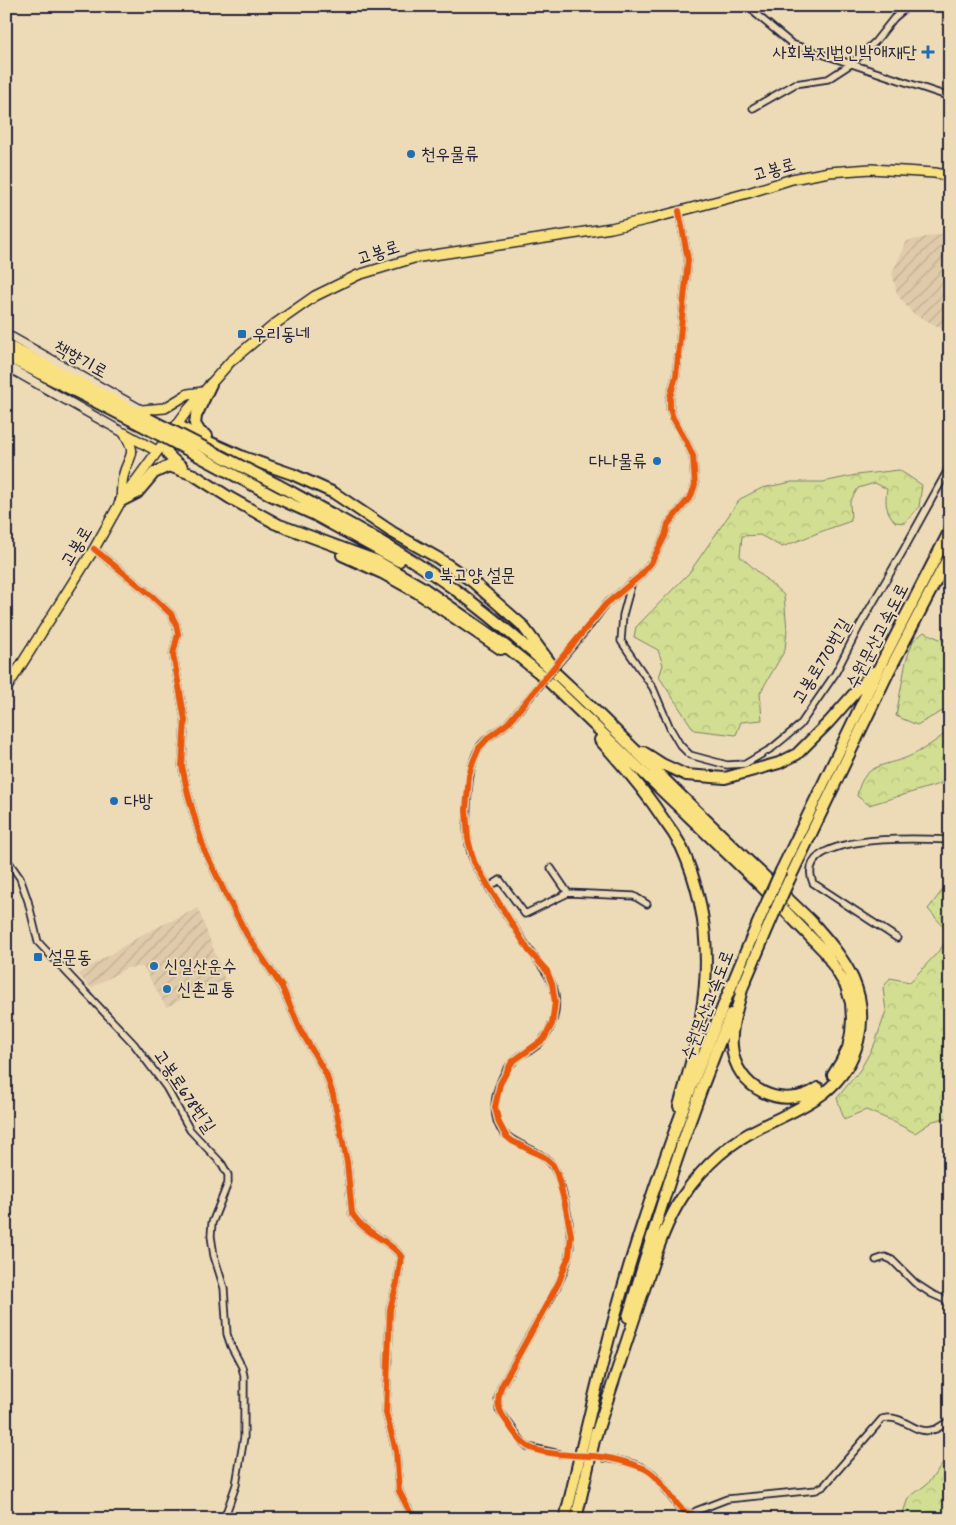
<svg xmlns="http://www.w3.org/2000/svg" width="956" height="1525" viewBox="0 0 956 1525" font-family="Dekko,'Poor Story',sans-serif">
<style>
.industrial{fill:url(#industrial-furrows)}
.forest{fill:url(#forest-crowns);stroke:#7a8066}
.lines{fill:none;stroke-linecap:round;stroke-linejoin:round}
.street-tunnel{stroke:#c4b69f;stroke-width:5.5;stroke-dasharray:5.5 3;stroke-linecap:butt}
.street-casing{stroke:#22223b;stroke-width:9}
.secondary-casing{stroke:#22223b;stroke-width:11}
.primary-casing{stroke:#22223b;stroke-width:12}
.highway-casing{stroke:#22223b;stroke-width:14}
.street{stroke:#eddbb8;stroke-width:5.5}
.secondary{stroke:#eddbb8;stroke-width:8}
.primary{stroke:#fae180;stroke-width:9}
.highway{stroke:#fae180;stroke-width:10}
.street-bridge-casing{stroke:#22223b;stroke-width:9;stroke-linecap:butt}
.highway-bridge-casing{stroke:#22223b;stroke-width:14;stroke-linecap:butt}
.street-bridge{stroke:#eddbb8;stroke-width:5.5}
.highway-bridge{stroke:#fae180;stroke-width:10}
.cycleway-casing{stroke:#eddbb8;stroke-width:9}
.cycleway{stroke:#e8590c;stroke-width:6}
.poi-dot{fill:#1f6fb2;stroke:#eddbb8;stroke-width:2}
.labels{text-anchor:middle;stroke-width:4;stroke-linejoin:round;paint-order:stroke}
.poi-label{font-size:18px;fill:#22223b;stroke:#eddbb8;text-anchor:start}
.street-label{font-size:18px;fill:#22223b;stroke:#eddbb8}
</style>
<defs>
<pattern id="industrial-furrows" width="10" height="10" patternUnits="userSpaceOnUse" patternTransform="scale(1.25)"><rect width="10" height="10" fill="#dfcba9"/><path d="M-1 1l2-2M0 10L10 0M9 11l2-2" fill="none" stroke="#bfae92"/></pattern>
<pattern id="forest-crowns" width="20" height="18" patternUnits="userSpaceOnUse" patternTransform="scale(1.25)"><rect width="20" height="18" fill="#d2de91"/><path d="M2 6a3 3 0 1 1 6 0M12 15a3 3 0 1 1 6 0" fill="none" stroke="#b4be7e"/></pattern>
</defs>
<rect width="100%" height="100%" fill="#eddbb8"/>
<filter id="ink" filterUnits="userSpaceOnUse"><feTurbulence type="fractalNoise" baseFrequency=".02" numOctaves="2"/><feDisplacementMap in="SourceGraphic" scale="10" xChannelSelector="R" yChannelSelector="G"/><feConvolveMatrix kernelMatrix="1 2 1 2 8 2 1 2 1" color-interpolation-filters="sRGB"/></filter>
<g filter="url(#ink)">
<!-- industrial -->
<path class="industrial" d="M950,232V333L912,313L897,294L892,273L907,241Z
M198,908L225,980L166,1007L143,967L127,968L91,988L78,974L145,933Z"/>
<!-- forest -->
<path class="forest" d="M899,470L922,485L919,507L905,523L895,522C885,510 885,503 887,489L875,483L858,488L850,502L851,521L828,529L782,547L760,535L742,536L740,556L784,595L787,630L785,650L760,693L762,720L741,722L736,735L694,730L659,677L663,665L658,650L634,637L636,627L689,573L740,499L762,488L792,482H823L856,475Z
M924,632L942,640L950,641V710L948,708L917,725L896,716L906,661L913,641Z
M950,729V781L869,805L857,796C863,763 883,767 908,757C920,752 941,738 950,729Z
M945,887L950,890V934L928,909Z
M950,937V1117L933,1121L915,1133L890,1120L866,1110L844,1119L837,1098L860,1070L875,1043L886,1011L883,988L890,978L910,982L937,953Z
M950,1455V1519H901L908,1498L927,1484Z"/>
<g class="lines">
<!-- street-tunnel -->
<path class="street-tunnel" d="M560,1454L580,1456"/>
<defs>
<path id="street" d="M751,6L756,14L792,44L950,97
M753,108L795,84L828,79L851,64L875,42L894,18L908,6
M94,549L152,596L171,614L176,624L178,634L173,654L185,720L182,766L188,794L199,833L204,849L225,893L247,935L282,987L300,1029L326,1074L333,1095L347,1162L352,1213C363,1233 388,1239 401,1256L397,1283L390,1309L386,1413L396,1451L399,1491L410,1512V1519
M632,582L623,615L621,641L653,688L670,728L680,745L690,755L727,765L745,764L772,748L800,725L835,674L859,627L903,551L950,466
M591,624L606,604L640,576L651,563L665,536L668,524L691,496L695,485L693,456L686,441L673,418L670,409V397L676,376L688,260L679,211
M508,723C499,731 485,737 479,748C471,761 469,778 468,793C466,816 465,840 474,862C478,870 484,878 488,886C500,906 513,925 526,945C537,962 551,973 555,994C558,1015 550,1038 532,1049C525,1053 518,1056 513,1062C503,1072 496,1090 495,1104C494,1142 521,1141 544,1157C557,1166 559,1180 563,1194C567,1211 572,1231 570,1248C566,1277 547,1304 533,1329C522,1348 512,1368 501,1387L498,1398L499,1410L523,1443L528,1447L560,1454
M6,858L20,878L28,901L38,942L134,1044L166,1087L190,1130L222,1164L228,1175V1183L212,1223L211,1236L214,1256L224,1288L227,1334L231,1346L242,1367L244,1376V1437L236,1485L224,1519
M551,868L568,893
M489,887L500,880L525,914L568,893L634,896L647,904
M897,938L813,883C791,831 924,839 950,840
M876,1260L885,1257L892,1260L915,1283L932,1294L950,1302
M604,1458C619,1460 639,1463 652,1473C665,1483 676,1513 692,1514
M6,1512L8,1519
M691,1519L692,1514L696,1511L727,1499L816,1490L824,1486L882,1419C905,1413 913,1437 936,1429C940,1427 945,1423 950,1421"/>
<path id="secondary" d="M6,334L142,410
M6,366L124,433"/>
<path id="primary" d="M142,410L165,408L188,394L203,392
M124,433L157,451
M121,501C122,493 121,485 123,477C128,455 139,456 124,433
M6,689L94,549L121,501L187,411L230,362L275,324L315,296L358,275L414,258L611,228L650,219L748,193L792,179L829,172L871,169L935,173L950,176"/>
<path id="highway" d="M6,345L149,419
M6,356L147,428
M178,425L198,437L243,457L292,474L334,493L392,532L438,558L473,582L522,625L554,668
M207,436L200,432L195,424L196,416L211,384
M165,440C165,454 171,459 182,467
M278,485C339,518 401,550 457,591C529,644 593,708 656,771C707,822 759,871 811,921C827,939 843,957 853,979C871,1020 858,1065 825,1092C807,1106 785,1115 765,1125C731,1141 704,1165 683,1196C663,1226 653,1264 641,1298C626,1344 610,1391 595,1438
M273,496L315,515L399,561
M121,501L137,493L154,473L169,466L194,475L230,498L279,525
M274,523L377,561L422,587L499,641L542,675L761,886L825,952L846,986L851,1003L852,1019L851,1033L848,1048L841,1062L833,1075
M342,555L382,573L418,593L501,649
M600,740C623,765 645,791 664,820C670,828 676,837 681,846C722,936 706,1016 679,1106
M643,752L662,764L686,775L725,778L779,763L797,754L829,722L873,672
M781,871L882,662L950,530
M789,880L888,673L950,554
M743,985C739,1004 730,1026 732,1046C735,1089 783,1112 818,1088
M741,991L775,911
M628,1317C658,1214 690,1112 731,1014
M565,1519C587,1426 608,1332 637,1241C674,1126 719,1012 767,902
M576,1519L596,1432"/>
</defs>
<!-- street casing -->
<use href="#street" class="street-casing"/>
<!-- secondary casing -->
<use href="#secondary" class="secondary-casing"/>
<!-- primary casing -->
<use href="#primary" class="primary-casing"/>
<!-- highway casing -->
<use href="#highway" class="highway-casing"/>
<!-- street -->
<use href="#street" class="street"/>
<!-- secondary -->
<use href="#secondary" class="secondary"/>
<!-- primary -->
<use href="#primary" class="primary"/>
<!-- highway -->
<use href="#highway" class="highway"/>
<defs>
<path id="street-bridge" d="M508,723L591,624"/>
<path id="highway-bridge" d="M149,419L278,485
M147,428L273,496
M767,902L781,871
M775,911L789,880"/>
</defs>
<!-- street-bridge casing -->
<use href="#street-bridge" class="street-bridge-casing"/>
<!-- highway-bridge casing -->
<use href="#highway-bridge" class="highway-bridge-casing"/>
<!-- street-bridge -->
<use href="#street-bridge" class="street-bridge"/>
<!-- highway-bridge -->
<use href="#highway-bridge" class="highway-bridge"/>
<defs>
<path id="cycleway" d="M679,211L688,260L676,376L670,397V409L673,418L686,441L693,456L695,485L691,496L668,524L665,536L651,563L640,576L606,604L508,723L489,737L479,748L473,762L469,776L466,810L468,839L474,862L489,887L529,951L547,971L552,984L555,1002L552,1024L544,1039L512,1062L500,1084L495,1107L499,1123L506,1136L512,1141L544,1157L553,1165L557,1174L565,1204L571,1235L569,1255L559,1282L501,1387C496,1402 498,1410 507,1422C512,1430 519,1441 527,1446C543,1456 582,1455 602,1457C616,1459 630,1463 643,1468C664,1476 675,1513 692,1514
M94,549L152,596L171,614L176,624L178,634L173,654L185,720L182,766L188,794L199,833L204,849L225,893L247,935L282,987L300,1029L326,1074L333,1095L347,1162L352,1213C363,1233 388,1239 401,1256L397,1283L390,1309L386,1413L396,1451L399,1491L410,1512V1519"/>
</defs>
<!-- cycleway casing -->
<use href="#cycleway" class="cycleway-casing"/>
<!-- cycleway -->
<use href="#cycleway" class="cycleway"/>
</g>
</g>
<!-- markers -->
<g class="poi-dot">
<path d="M925.5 44.5h5v5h5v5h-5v5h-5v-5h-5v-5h5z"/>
<circle cx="411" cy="154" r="5"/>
<rect x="237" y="329" width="10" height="10" rx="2.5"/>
<circle cx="657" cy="461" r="5"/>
<circle cx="429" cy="575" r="5"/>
<circle cx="114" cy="801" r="5"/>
<rect x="33" y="952" width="10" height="10" rx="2.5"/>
<circle cx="154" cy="966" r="5"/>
<circle cx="167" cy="989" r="5"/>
</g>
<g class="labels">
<!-- poi labels -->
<g class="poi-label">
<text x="917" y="58" text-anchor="end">사회복지법인박애재단</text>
<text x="421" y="160">천우물류</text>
<text x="252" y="340">우리동네</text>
<text x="647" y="467" text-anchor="end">다나물류</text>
<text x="439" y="581">북고양 설문</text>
<text x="124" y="807">다방</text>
<text x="48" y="963">설문동</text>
<text x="164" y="972">신일산운수</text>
<text x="177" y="995">신촌교통</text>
</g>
<!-- street labels -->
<g class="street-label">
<text transform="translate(774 169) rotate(-16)" y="6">고봉로</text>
<text transform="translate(378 252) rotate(-18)" y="6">고봉로</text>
<text transform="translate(81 359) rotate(29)" y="6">책향기로</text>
<text transform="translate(76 546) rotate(-59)" y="6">고봉로</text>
<text transform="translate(877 636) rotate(-63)" y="6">수원문산고속도로</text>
<text transform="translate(821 661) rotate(-59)" y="6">고봉로770번길</text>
<text transform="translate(707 1005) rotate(-69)" y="6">수원문산고속도로</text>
<text transform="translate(185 1091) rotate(56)" y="6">고봉로678번길</text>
</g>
</g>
<!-- margin -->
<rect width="956" height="1525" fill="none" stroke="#eddbb8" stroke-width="25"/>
<rect x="12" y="12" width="931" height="1500" fill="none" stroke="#22223b" stroke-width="2" filter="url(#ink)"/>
</svg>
